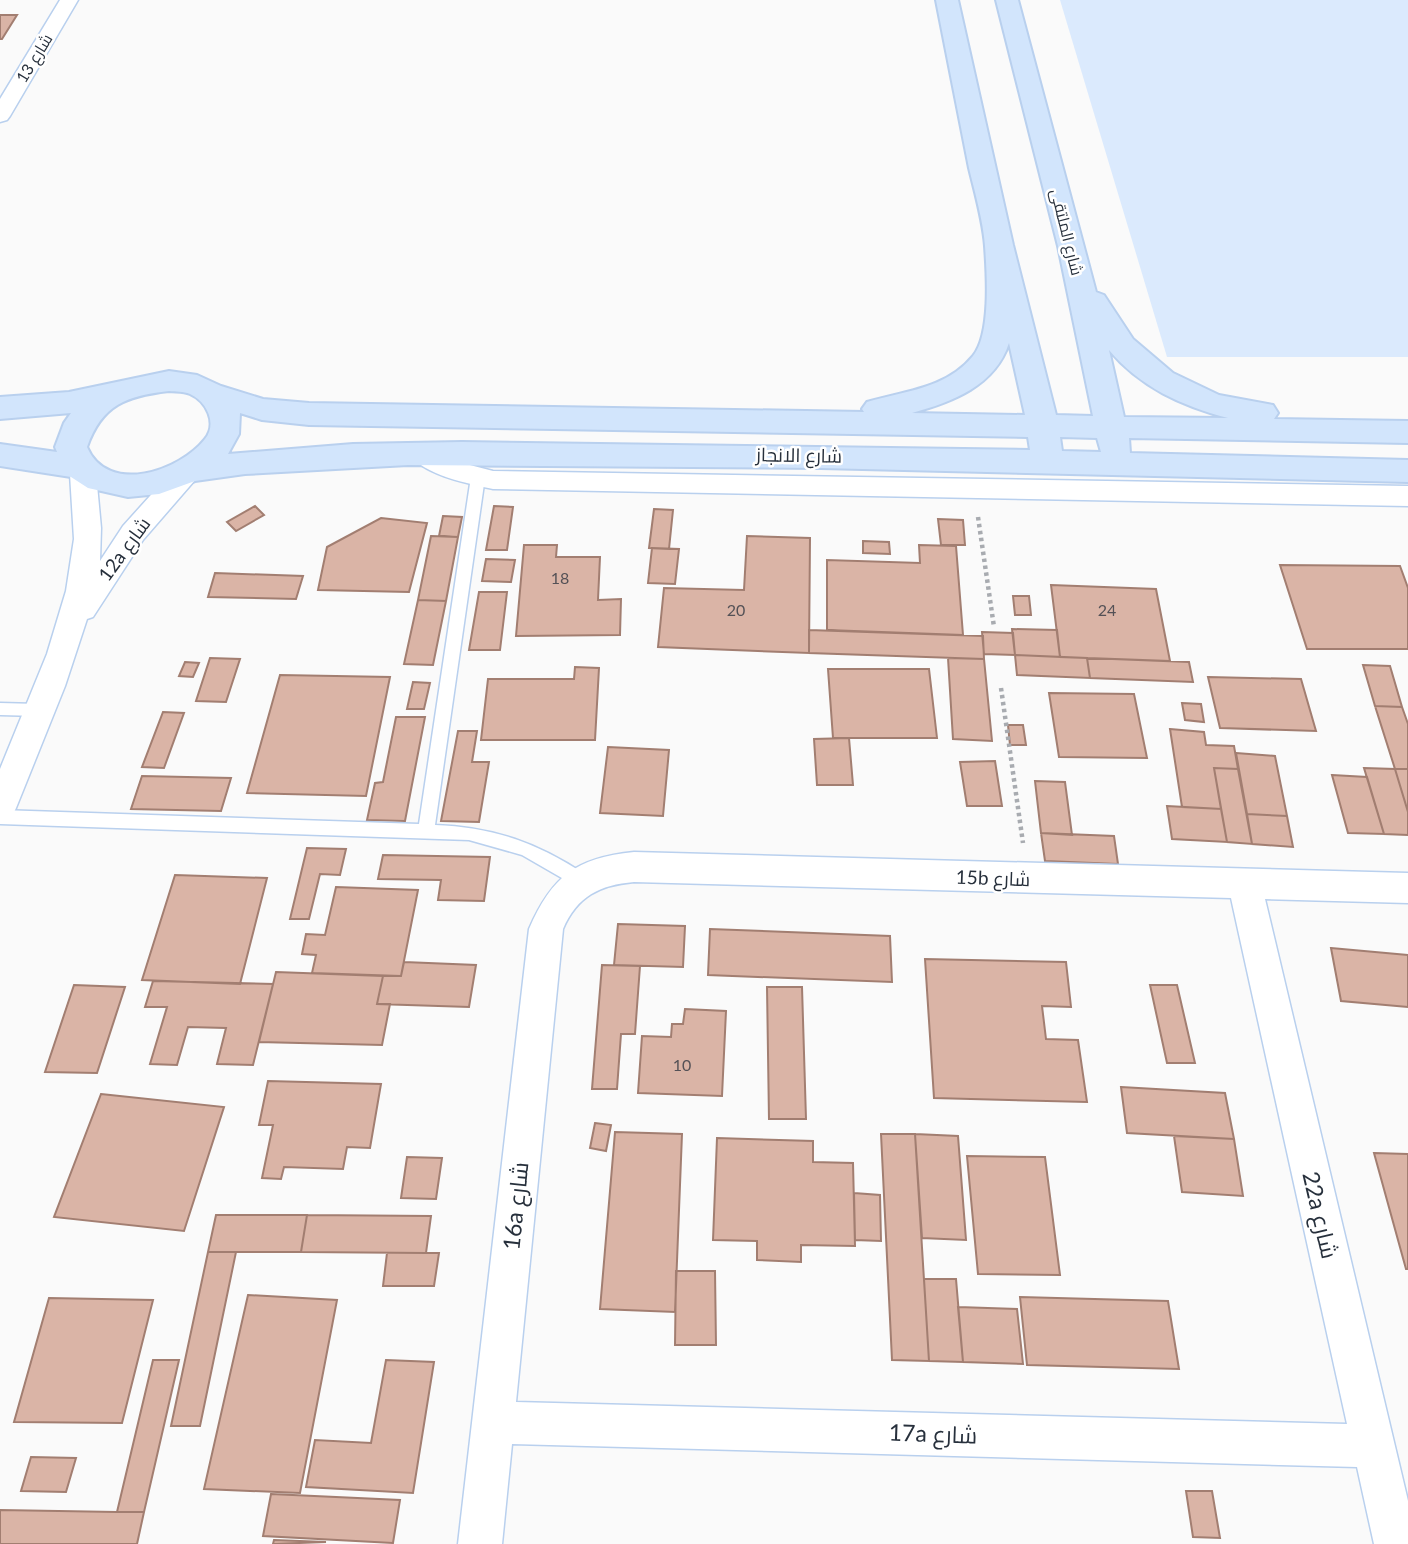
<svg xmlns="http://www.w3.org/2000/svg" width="1408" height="1544" viewBox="0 0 1408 1544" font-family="Lato,Cairo,sans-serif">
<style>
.green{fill:#dbeafd}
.building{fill:#dab4a6;stroke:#a27e71;stroke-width:2}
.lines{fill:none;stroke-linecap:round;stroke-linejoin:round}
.lane-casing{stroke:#b9d0ee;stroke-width:3}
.street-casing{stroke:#b9d0ee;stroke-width:3}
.secondary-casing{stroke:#b9d0ee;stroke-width:4}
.path{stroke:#a8abb0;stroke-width:4.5;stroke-dasharray:3.5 3.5;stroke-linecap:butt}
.lane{fill:#fff;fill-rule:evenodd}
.street{fill:#fff;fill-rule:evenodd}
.secondary{fill:#d2e5fc;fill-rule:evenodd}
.labels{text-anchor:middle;stroke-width:5;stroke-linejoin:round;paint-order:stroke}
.far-street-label{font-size:16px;fill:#27303c;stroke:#fff}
.number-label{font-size:16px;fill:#545156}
.street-label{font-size:19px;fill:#27303c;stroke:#fff}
.near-street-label{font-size:23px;fill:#27303c;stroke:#fff}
</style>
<rect width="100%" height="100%" fill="#fafafa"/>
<!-- green -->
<path class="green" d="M1060,0H1408V357H1167Z"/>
<!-- building -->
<path class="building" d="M0,15H17L2,39H0Z
M255,506L264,515L236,531L227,522Z
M494,506L513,507L507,550H486Z
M654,509L673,510L669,549L649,548Z
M443,516L462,517L458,537L439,536Z
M381,518L427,523L409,592L318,590L327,547Z
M938,519L963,520L965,545H941Z
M431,536L458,537L446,601L418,600Z
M747,536L810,538L809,653L658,647L664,588L744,590Z
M863,541L889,542L890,554L863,553Z
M524,545H557L556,557H600L598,600L621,599L620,635L516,636Z
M919,545L956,546L963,635L827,630V560L920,563Z
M652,548L679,549L675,584L648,583Z
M486,559L515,560L511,582L482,581Z
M1280,565L1400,566L1408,588V649H1307Z
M215,573L303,576L296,599L208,597Z
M1051,585L1156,589L1170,661L1060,657Z
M479,592H507L500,650H469Z
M1013,596H1029L1031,615H1015Z
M418,600L446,601L433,665L404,664Z
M1012,629L1057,630L1060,657L1015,655Z
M809,630L983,636L984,659L809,653Z
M982,632L1013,633L1015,655L984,654Z
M1015,655L1087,658L1090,678L1017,675Z
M210,658L240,659L226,702L196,701Z
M948,658L984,659L992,741L953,739Z
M1087,658L1189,662L1193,682L1090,678Z
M185,662L199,663L193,677L179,676Z
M1363,665L1390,666L1402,707L1375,706Z
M575,667L599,668L595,740H481L488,679H574Z
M828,669H929L937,738H833Z
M280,675L390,677L366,796L247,793Z
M1208,677L1301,679L1316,731L1220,728Z
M413,682L430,683L424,709H407Z
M1049,693L1134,694L1147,758L1059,757Z
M1182,703L1201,704L1204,722L1185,720Z
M1375,706L1402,707L1408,724V769H1395Z
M163,712L184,713L164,768L142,767Z
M396,717H425L405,821L367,820L375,783L383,782Z
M1008,725H1023L1026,745H1010Z
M1170,729L1204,732L1206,745L1234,746L1238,769L1214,768L1221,809L1182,807Z
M458,731H477L472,762H489L479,822L441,821Z
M849,738L853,785H817L814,739Z
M608,747L669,750L663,816L600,813Z
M1236,753L1275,756L1287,816L1247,814Z
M995,761L1002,806H967L960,762Z
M1214,768L1238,769L1252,844L1227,842Z
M1364,768L1395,769L1408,812V835L1384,834Z
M1395,769H1408V812Z
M1332,775L1367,777L1384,834L1348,833Z
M142,776L231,778L221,811L131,809Z
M1035,781L1065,782L1072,835L1041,833Z
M1167,806L1221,809L1227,842L1172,839Z
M1247,814L1287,816L1293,847L1252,844Z
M1041,833L1114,836L1118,864L1045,861Z
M307,848L346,849L340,875L320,874L309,919H290Z
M383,855L490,857L484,901L438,900L441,880L378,879Z
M175,875L267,878L240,984L142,980Z
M336,887L418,890L401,976L312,973L316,955L302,954L306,934L325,935Z
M618,924L685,926L683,967L614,965Z
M710,929L890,936L892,982L708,975Z
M1331,948L1408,955V1007L1341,1001Z
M925,959L1066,962L1071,1007L1042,1006L1046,1039L1078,1040L1087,1102L934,1098Z
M404,962L476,965L469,1007L377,1004L383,976H401Z
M602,965L640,966L635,1034H621L617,1089H592Z
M276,972L383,976L377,1004H390L382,1045L259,1042Z
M153,981L273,984L253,1065L217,1064L226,1028L188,1027L177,1065L150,1064L167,1007H145Z
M74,985L125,987L97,1073L45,1072Z
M1150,985H1177L1195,1063H1167Z
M767,987H802L806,1119H769Z
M685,1009L726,1011L722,1096L638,1093L642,1036L671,1037L672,1024H683Z
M268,1081L381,1084L370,1148L347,1147L343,1169L284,1167L281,1179L262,1178L273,1125H259Z
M1121,1087L1225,1093L1234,1139L1127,1133Z
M101,1094L224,1107L184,1231L54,1217Z
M595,1123L611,1125L606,1151L590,1148Z
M615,1132L682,1134L675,1312L600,1309Z
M881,1134H915L929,1361L892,1360Z
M915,1134L958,1136L966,1240L922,1238Z
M1174,1136L1234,1139L1243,1196L1182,1192Z
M717,1138L813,1141V1162L853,1163L855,1246L801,1245V1262L757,1260V1241L713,1240Z
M1374,1153L1408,1154V1269H1406Z
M967,1156L1045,1157L1060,1275L978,1274Z
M407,1157L442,1158L436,1199L401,1198Z
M854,1193L880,1195L881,1241L855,1240Z
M216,1215H307L301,1252H208Z
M307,1215L431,1216L426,1253L301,1252Z
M208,1252H236L200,1426H171Z
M387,1253H439L434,1286H383Z
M676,1271H715L716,1345H675Z
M924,1279H956L963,1362L929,1361Z
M248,1295L337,1300L300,1493L204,1489Z
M1020,1297L1168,1301L1179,1369L1027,1365Z
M49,1298L153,1300L122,1423L14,1422Z
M958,1307L1017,1309L1023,1364L963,1362Z
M153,1360H179L144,1512H117Z
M386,1360L434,1362L413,1493L306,1487L315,1440L371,1443Z
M31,1457L76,1458L66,1492L21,1491Z
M1186,1491H1212L1220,1538L1193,1537Z
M271,1494L400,1500L393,1543L263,1536Z
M0,1510L117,1512H144L137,1544H0Z
M274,1540L326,1542L273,1544Z"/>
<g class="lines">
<defs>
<path id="lane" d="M478,472L485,477L435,825C493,827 538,843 586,875L588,880L586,885L580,887L574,885L522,855L469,840L0,824V810L419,824L471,477Z
M0,703L38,704L43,706L46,710L43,714L38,716L0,715Z"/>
<path id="street" d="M60,0H78L10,116L7,120L0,122V99Z
M422,444L466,464L493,471L1408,486V506L493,489C470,484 422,475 409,453L413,447Z
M186,464L195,466L199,473L195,480L143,540L93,617L87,619L65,686L16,808L11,818L0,822V769L47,654L66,591L74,539L70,474L74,467L83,465L92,467L96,474L101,528L100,561L123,526L177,466Z
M634,852L1408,873V903L1265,899L1408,1501V1544H1374L1357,1467L512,1444L502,1544H458L529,929C552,876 576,858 634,852ZM634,882L1231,898L1347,1424L516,1402L563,929C577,896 600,885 634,882Z"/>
<path id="secondary" d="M936,0H958L1013,245L1056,415L1093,416L1058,246L996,0H1018L1096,292L1104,295L1133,339L1173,373L1219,395L1273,405L1278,413L1274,419L1408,421V443L1129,438L1130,453L1408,460V482L821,468L408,465L245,474L195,481L159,494L128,497L88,488L71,477L0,466V444L57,452L55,447L64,423L71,413L0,419V397L69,392L169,371L197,375L221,386L263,399L309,403L864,412L862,409L867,402C904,391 946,389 973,356C991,334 987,274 985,246C983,220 975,193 969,168C958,112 947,56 936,0ZM1009,343L1025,415L912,413C952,402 995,386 1009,343ZM1109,350C1140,387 1182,406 1228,418L1124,417ZM169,391C176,392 183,391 190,394C206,401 218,423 205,439C180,471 108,496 87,447C102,404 127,396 169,391ZM240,413L262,420L309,425L1028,437L1030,450L462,442L353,444L228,454L239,434ZM1060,437L1097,438L1101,452L1062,451Z"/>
</defs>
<!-- lane casing -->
<use href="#lane" class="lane-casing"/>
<!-- street casing -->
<use href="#street" class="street-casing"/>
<!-- secondary casing -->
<use href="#secondary" class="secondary-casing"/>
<!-- path -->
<path class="path" d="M978,517L994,627
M1001,688L1023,843"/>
<!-- lane -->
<use href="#lane" class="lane"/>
<!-- street -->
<use href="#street" class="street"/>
<!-- secondary -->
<use href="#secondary" class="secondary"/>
</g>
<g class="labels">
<!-- far-street labels -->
<g class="far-street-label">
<text transform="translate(34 58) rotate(-59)" y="6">شارع 13</text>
<text transform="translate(1067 232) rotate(76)" y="6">شارع الملتقى</text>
</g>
<!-- number labels -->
<g class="number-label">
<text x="560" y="584">18</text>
<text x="736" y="616">20</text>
<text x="1107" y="616">24</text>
<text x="682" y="1071">10</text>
</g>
<!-- street labels -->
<g class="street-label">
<text transform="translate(799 455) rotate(1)" y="7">شارع الانجاز</text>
<text transform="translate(124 549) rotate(-54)" y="7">12a شارع</text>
<text transform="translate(993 878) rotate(2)" y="7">15b شارع</text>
</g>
<!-- near-street labels -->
<g class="near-street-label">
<text transform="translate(516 1206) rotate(-84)" y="8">16a شارع</text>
<text transform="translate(1320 1215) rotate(77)" y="8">22a شارع</text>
<text transform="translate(933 1434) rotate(2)" y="8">17a شارع</text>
</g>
</g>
</svg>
